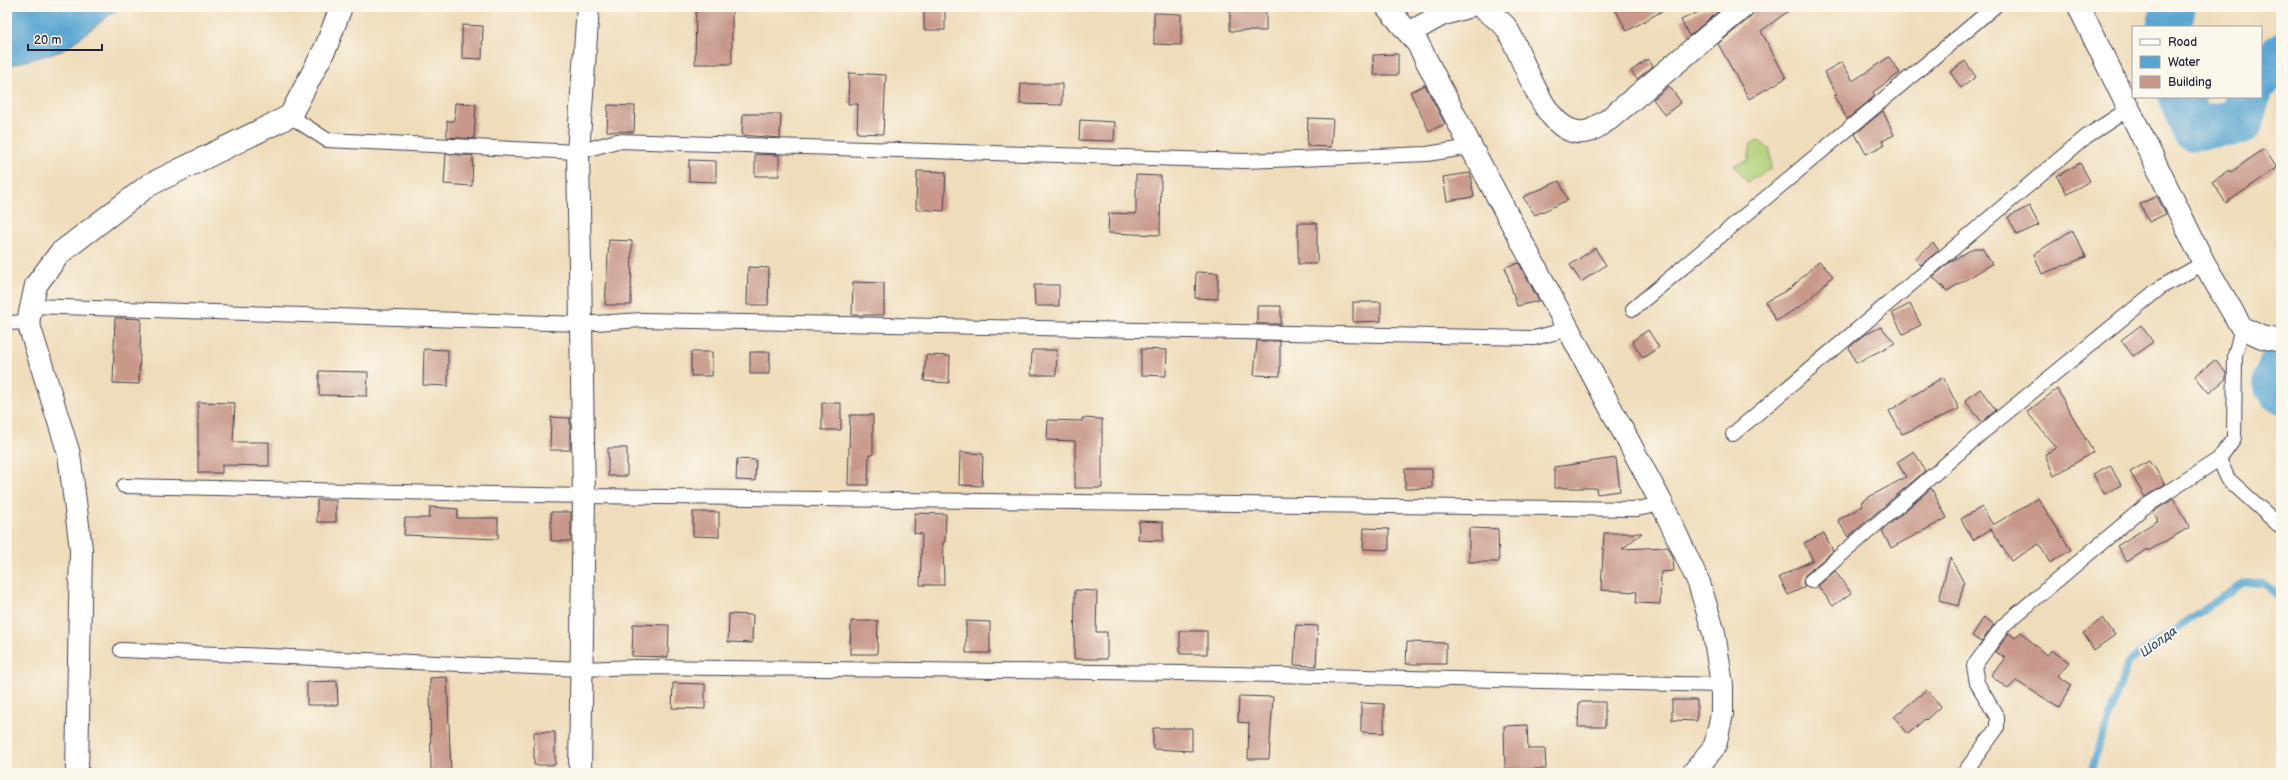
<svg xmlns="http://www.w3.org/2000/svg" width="2288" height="780" viewBox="0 0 2288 780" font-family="'Balsamiq Sans',sans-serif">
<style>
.green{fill:#b0d078;stroke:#69795a}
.water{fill:#59a5d2;stroke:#3e6486}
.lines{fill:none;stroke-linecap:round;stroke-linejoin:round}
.stream{stroke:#59a5d2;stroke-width:7}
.river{stroke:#59a5d2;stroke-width:45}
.building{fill:#c8998b}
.service-casing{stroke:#413e4e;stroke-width:16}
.minor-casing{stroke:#413e4e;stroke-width:24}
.service{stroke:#fff;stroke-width:14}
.minor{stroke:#fff;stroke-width:22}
.labels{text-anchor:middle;stroke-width:4;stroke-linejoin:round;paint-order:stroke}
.water-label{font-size:13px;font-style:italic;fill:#385677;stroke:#fbf7ec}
</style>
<rect width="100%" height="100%" fill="#fbf7ec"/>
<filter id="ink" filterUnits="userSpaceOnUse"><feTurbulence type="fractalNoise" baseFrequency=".025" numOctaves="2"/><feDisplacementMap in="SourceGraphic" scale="8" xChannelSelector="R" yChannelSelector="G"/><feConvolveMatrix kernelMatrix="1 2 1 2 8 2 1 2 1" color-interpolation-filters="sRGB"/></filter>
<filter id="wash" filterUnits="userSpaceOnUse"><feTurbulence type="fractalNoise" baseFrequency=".012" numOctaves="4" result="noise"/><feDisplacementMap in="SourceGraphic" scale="16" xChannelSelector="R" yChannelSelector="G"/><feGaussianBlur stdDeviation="0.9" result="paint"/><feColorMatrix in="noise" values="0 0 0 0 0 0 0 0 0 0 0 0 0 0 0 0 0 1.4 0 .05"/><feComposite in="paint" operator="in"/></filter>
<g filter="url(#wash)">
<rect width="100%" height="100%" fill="#efdcba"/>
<!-- green -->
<path class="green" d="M1757,140L1770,149L1771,169L1747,182L1734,165L1748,161L1751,144Z"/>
<!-- water -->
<path class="water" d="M7,7H121L62,51L7,66Z"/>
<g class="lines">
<!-- stream -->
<path class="stream" d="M2090,773L2127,665L2144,650L2243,583L2263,582L2276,595L2281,607"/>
<!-- river -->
<path class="river" d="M2169,27L2173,7
M2261,76L2281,55
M2181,97L2193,128L2240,122L2248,97
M2281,366L2275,382L2281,391"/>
</g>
<g id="blocks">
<!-- building -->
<path class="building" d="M696,7H732V64H695Z
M924,7H945V30H924Z
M1614,7H1669L1627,31Z
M1709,7H1724L1689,36L1681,20Z
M1755,7H1794L1761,31L1786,78L1749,99L1718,44L1751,17Z
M1230,9H1266V31H1230Z
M1154,13L1181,14V45L1154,44Z
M462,25L483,26L482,59L462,58Z
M1398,54V75H1374L1373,55Z
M1889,57L1900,73L1873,92L1875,96L1847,119L1834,96L1837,95L1824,72L1842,62L1853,81Z
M1648,59L1653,66L1637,79L1631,71Z
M1965,61L1976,77L1961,88L1950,72Z
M849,73L886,75L883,134L857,133L858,104H848Z
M1021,84H1062V105L1020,104Z
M1425,85L1445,124L1429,131L1410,92Z
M1669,86L1681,102L1665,115L1653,99Z
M455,103L476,104L474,139L447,137V121H454Z
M608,105L635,106L634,132L607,131Z
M1883,111L1894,135L1882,141L1884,145L1866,154L1855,134Z
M743,114H781L780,138L742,135Z
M1308,118L1333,119L1331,147L1307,146Z
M1080,120L1115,122L1114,141L1079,140Z
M2264,149L2277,168L2226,203L2212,182L2230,170L2231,172Z
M446,154L473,156L472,186L444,184Z
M755,154L779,155V176H755Z
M689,160L716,161V182L689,181Z
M2080,163L2090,181L2067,194L2057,176Z
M917,171L946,172L944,211L916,209Z
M1470,173L1474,197L1447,201L1443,177Z
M1136,175L1161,176L1160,235L1108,233L1109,213L1136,214Z
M1559,181L1568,200L1535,215L1523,197Z
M2157,196L2166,214L2149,222L2140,204Z
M2029,206L2039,225L2017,235L2008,217Z
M1298,223H1317V264H1298Z
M2072,230L2086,257L2042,274L2034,254Z
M609,240L632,241L631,305H605Z
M1933,243L1939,250L1921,265L1915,259Z
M1595,248L1606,265L1581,282L1570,265Z
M1974,248H1982L1992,264L1947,291L1933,277L1950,262Z
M1819,261L1833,276L1804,304L1776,321L1765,302L1791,288Z
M1519,263L1539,301L1517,306L1505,267Z
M748,267L769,268L768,305H747Z
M1196,272L1218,273V299L1195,298Z
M853,282L884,283V315H852Z
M1034,285H1059V306H1035Z
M1353,302H1381V321L1353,322Z
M1910,304L1921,325L1903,334L1892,313Z
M1257,306H1281V324H1257Z
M115,318L141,319L139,384L113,383Z
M2141,325L2153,342L2133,356L2121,340Z
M1881,327L1895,343L1856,363L1849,348L1862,336Z
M1648,330L1659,347L1643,358L1632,341Z
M1257,341H1280V376L1254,375Z
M424,349L448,350V386L423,385Z
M1141,349L1167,350L1166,376L1141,375Z
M1032,350H1057L1056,375H1031Z
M691,352H712V376H691Z
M750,352H770L769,374H750Z
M926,355L950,356L949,383L924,381Z
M2215,360L2226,373V379L2209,393L2195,376Z
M319,371L368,372L367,396L319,395Z
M1943,377L1959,409L1902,434L1889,411Z
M1980,389L1996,410L1982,422L1965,401Z
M2057,389L2093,452L2054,476L2045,454L2056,448L2027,412Z
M198,402L235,403L233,442H269V466L222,465V473H198Z
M822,403H841V430H822Z
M850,415H873V455H869L868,485H848Z
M551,417L570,418V450H550Z
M1082,418L1102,419V488H1075V441L1047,440L1048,420L1082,421Z
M608,448H627V476H608Z
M1914,451L1925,471L1848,537L1838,520L1863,506L1861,502L1869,497L1906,477L1897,462Z
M960,452L983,454L982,486L959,485Z
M1616,458L1620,491L1597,494L1596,488H1554V467Z
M737,459L756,460L755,481L736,480Z
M2149,461L2152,466L2153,465L2165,484L2145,497L2130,472Z
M2110,465L2121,485L2104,494L2093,474Z
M1405,469H1432V488L1405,489Z
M1931,488L1947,518L1891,548L1882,531Z
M2038,498L2071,550L2050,563L2039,544L2011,561L1991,529L1973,540L1961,519L1982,507L1993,525Z
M2173,499L2190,527L2148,551L2147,549L2127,562L2117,546L2158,520L2153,512Z
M317,500H336V522H317Z
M430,507L458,509L457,518H498V539L404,535L405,518H429Z
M551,512H571V541H551Z
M693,512H719V537L693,536Z
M915,513L946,514L945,542H943L944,585H920L922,534L914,533Z
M1139,521L1163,522V541L1138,540Z
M1364,528L1389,529V550L1363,549Z
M1469,528L1498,529L1499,562H1469Z
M1604,533H1642L1622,549L1668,547L1673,558L1674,571L1661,572L1660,604L1636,603L1637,592L1601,590Z
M1824,533L1833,551L1805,575L1803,582L1805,587L1788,595L1779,577L1813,560L1804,543Z
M1950,557L1964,583L1958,606L1939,600Z
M1835,571L1851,593L1833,606L1818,586Z
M1075,590L1097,591L1096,632H1107V659H1074Z
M729,614L753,615L752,643L728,642Z
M1984,617L1994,624L1981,642L1972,636Z
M2103,618L2115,635L2094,650L2083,633Z
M851,621H878L877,654H850Z
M966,621L990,622V653H966Z
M633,624L669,625L668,657L632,656Z
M1296,625L1318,626L1316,666L1294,665Z
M1180,631H1207V654H1180Z
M2021,632L2047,656L2051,650L2069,662L2058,676L2072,685L2059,707L2016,681L2008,689L1991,675L2005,658L1995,652L2009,633L2015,638Z
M1407,642L1446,643V664H1406Z
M447,677L451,773H431L430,678Z
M337,681L338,705H307V682Z
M673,683L705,684V709L672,708Z
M1926,690L1941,706L1926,720L1925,719L1908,734L1894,717Z
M1239,696L1273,697L1269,759H1248L1249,723L1238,722Z
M1672,700H1697V721L1672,720Z
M1579,702H1605V727H1578Z
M1361,703L1384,704V733L1361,732Z
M1527,725L1528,749H1545L1546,769H1505L1504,726Z
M1153,728H1192V751L1153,749Z
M534,732H555V765H534Z"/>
</g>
</g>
<g filter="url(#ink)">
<use href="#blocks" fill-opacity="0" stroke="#413e4e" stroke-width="1"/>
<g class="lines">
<defs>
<path id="service" d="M290,116L327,140L578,152L617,141L1245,161L1427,154L1471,147
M31,306L580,324L642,320L1534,338L1569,329
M1633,309L1994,7
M7,323L28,322
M1733,434L2087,136L2130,108
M2219,459L2228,479L2281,527
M124,486L584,496L1637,509L1662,504
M1811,581L1984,431L2161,287L2204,263
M121,650L582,669L637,667L1182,673L1722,685
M1964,773L1997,728V717L1977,683L1974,666L2004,625L2143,508L2219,459L2234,438L2235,355L2242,328"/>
<path id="minor" d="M1387,7L1418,44L1471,147L1662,504L1699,583L1714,633L1722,685V714L1715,746L1693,773
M1481,7C1488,13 1499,19 1505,26C1524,52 1544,144 1589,131C1595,129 1602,123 1608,120L1743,7
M2079,7L2204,263L2242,328L2262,337L2281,341
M1409,33L1441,15L1467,7
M77,773L81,549L69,454L28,322L36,285L60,253L149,185L290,116L326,47L341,7
M580,773L584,496L578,152L588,7"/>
</defs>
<!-- service casing -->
<use href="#service" class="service-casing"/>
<!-- minor casing -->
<use href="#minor" class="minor-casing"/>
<!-- service -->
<use href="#service" class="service"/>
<!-- minor -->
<use href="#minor" class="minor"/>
</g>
</g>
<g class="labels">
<!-- water labels -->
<g class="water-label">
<text transform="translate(2158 641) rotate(-36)" y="5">Шолда</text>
</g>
</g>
<!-- margin -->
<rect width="2288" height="780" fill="none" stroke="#fbf7ec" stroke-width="24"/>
<!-- legend -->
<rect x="2132" y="26" width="130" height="72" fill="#fbf7ec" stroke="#a4a2a5"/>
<rect x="2140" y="39" width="20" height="6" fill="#ffffff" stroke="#a4a2a5"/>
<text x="2168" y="46" font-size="12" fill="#22223b">Road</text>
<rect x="2140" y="56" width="20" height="12" fill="#59a5d2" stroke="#a4a2a5"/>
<text x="2168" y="66" font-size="12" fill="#22223b">Water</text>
<rect x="2140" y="76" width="20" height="12" fill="#c8998b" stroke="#a4a2a5"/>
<text x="2168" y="86" font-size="12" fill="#22223b">Building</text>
<!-- scale -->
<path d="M28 44v6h74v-6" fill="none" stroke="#22223b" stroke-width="2"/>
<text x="34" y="44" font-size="12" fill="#22223b" stroke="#fbf7ec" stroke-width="3" paint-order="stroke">20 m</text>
</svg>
